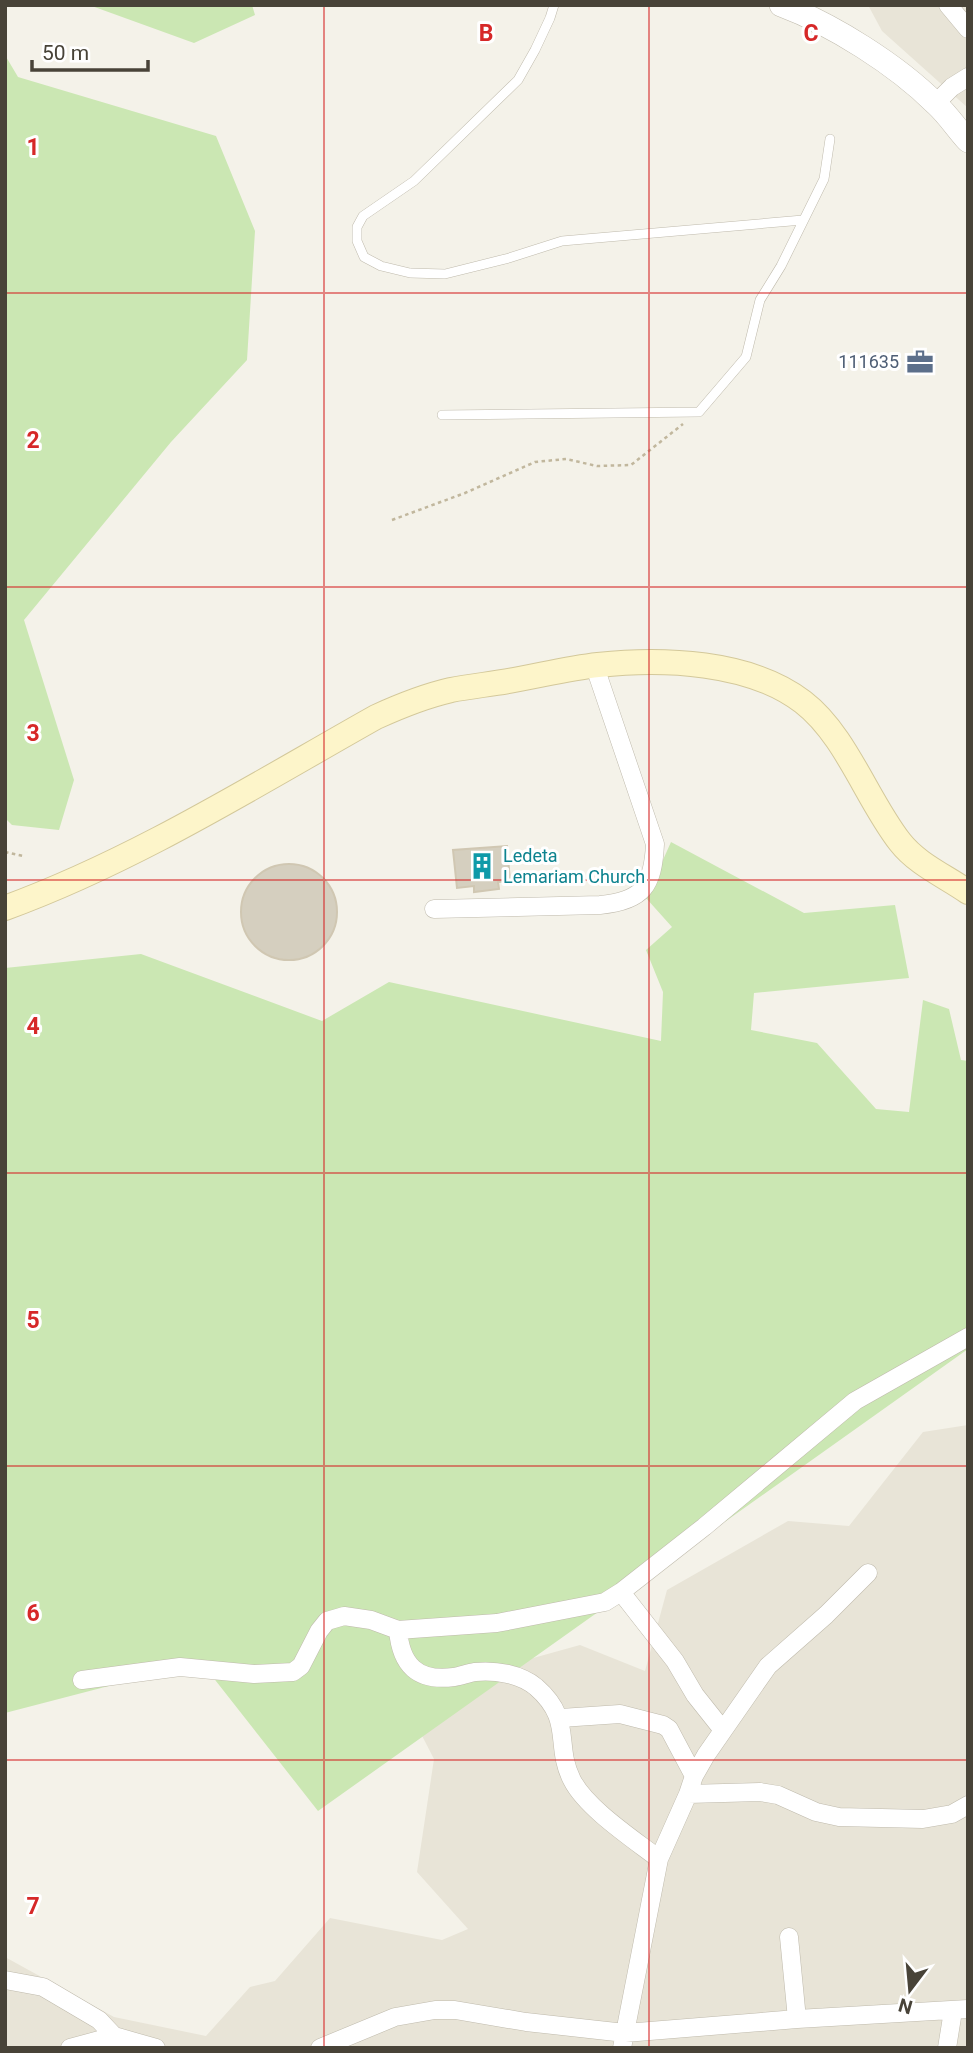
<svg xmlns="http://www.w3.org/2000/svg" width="973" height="2053" viewBox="0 0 973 2053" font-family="Roboto,sans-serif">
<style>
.residential{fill:#e8e4d7}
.green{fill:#cbe7b3}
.building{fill:#d5cfbf;stroke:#d0c7b2;stroke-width:2}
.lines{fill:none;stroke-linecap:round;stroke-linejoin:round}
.service-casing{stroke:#bfbaac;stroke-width:10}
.minor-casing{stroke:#bfbaac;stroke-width:19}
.tertiary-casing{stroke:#bfbaac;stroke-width:24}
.secondary-casing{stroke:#d3c89a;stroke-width:26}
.path{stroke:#c1b79d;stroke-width:2.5;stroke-dasharray:3.5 3.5;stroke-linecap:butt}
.service{stroke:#fff;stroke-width:9}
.minor{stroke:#fff;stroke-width:18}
.tertiary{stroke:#fff;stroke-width:23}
.secondary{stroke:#fdf5ca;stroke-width:24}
.grid{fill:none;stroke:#d62828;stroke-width:2;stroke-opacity:0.55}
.labels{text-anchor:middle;stroke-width:6;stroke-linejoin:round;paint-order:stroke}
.service-label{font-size:18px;fill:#4e5e75;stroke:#fff;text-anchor:end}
.culture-label{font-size:18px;fill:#0d838f;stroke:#fff;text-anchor:start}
.grid-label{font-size:23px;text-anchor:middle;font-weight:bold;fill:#d62828;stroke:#fff;stroke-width:6;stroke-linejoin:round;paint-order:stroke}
</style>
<rect width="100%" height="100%" fill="#f4f2e9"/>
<!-- residential -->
<path class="residential" d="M868,5H968V108L882,31Z
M968,1425V2048H5V1957L114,2017L206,2036L250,1987L275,1981L330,1918L442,1940L468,1929L417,1872L434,1759L401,1695L580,1645L645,1671L667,1590L788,1521L849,1526L923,1432Z"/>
<!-- green -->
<path class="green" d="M89,5H252L255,15L194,43Z
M5,55L18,77L216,136L255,231L247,360L171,442L24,620L74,780L59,830L12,825L5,818Z
M671,842L804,913L895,905L909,978L754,993L751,1030L817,1043L876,1109L909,1112L923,1000L949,1009L961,1060L968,1061V1349L318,1811L201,1662L5,1713V968L141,954L322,1021L389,982L661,1041L663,992L646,950L672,927L646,898Z"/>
<!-- building -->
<path class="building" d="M507,846L510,881L498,882L499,889L474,892V886L457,888L453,850Z
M241 912a48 48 0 1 1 96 0a48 48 0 1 1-96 0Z"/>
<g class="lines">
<defs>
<path id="service" d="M554,5L550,18L535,50L518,80L414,181L363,216L357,227V241L364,257L381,266L410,273L445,274L509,258L562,241L803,220
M442,415L699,412L746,357L760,300L781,266L824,179L830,139"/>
<path id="minor" d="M948,5L968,29
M936,103L952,87L968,77
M434,909L600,905C643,901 653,886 655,844L598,676V665
M621,1592L675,1661L695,1695L722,1729
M398,1630C401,1665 417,1682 454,1677C461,1676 468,1673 475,1672C496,1670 520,1674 536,1687C574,1720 554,1745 572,1780C586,1808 633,1839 659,1859
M82,1680L180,1667L254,1674L293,1672L301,1666L319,1631L327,1621L344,1616L371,1620L398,1630L497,1623L605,1602L621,1592L704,1527L855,1401L968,1337
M561,1718L620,1714L663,1725L669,1729L694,1776
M688,1794L694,1776L706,1755L768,1666L826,1615L868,1573
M789,1937L797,2019
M5,1980L43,1987L99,2020L114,2036L156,2048
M70,2048L114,2036
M320,2048L395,2017L435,2010H455L526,2022L625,2033L797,2019L968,2009
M622,2048L659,1859L688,1794L760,1792L778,1795L816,1812L839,1817L923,1819L952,1814L968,1805
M947,2048L953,2011"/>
<path id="tertiary" d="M781,5C832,24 897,65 936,104C948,115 957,129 968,141"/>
<path id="secondary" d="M5,908C136,860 255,785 376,717C400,706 425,696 451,690C472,686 493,684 514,680C542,675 570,668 598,665C662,658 750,661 803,702C846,735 867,800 900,842C917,864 945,876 968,892"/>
</defs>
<!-- service casing -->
<use href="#service" class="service-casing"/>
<!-- minor casing -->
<use href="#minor" class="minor-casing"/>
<!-- tertiary casing -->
<use href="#tertiary" class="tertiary-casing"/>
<!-- secondary casing -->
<use href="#secondary" class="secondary-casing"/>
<!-- path -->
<path class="path" d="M392,520L465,493L535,462L566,459L597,466L631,465L683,424
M5,852L23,856"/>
<!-- service -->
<use href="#service" class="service"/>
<!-- minor -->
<use href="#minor" class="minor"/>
<!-- tertiary -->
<use href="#tertiary" class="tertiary"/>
<!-- secondary -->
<use href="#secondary" class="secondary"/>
</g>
<!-- grid -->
<path class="grid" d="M324,5V2048M649,5V2048M5,293H968M5,587H968M5,880H968M5,1173H968M5,1466H968M5,1760H968"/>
<!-- icons -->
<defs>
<symbol id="office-bare" viewBox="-9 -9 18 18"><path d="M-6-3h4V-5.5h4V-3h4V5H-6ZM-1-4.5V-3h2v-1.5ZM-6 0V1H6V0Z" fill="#5c6f8a" stroke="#fff" stroke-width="2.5" paint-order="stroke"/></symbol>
<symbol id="building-bare" viewBox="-9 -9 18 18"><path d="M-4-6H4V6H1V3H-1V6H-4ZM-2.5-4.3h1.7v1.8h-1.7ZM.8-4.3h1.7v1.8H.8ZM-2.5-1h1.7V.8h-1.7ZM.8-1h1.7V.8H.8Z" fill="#0f9aa8" stroke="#fff" stroke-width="2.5" paint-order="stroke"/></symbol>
</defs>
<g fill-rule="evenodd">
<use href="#office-bare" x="901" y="343" width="38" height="38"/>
<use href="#building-bare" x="463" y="847" width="38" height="38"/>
</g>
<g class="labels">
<!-- service labels -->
<g class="service-label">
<text x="899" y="368">111635</text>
</g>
<!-- culture labels -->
<g class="culture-label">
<text x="503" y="862">Ledeta<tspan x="503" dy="21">Lemariam Church</tspan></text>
</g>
</g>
<g class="grid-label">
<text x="486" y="41">B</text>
<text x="811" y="41">C</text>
<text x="33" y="155">1</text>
<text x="33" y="448">2</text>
<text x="33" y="741">3</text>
<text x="33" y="1034">4</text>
<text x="33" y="1328">5</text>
<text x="33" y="1621">6</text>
<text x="33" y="1914">7</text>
</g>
<!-- border -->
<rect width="973" height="2053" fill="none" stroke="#484338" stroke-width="14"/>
<!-- north arrow -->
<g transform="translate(910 1990) rotate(196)" stroke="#ffffff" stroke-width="5" paint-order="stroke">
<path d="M0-5L12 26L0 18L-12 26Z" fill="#484338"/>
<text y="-10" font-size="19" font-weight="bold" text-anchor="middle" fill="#484338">N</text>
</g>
<!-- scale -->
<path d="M32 60v10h116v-10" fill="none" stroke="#484338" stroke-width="3.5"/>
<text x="42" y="60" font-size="21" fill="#484338" stroke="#ffffff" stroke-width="5" paint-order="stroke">50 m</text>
</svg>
